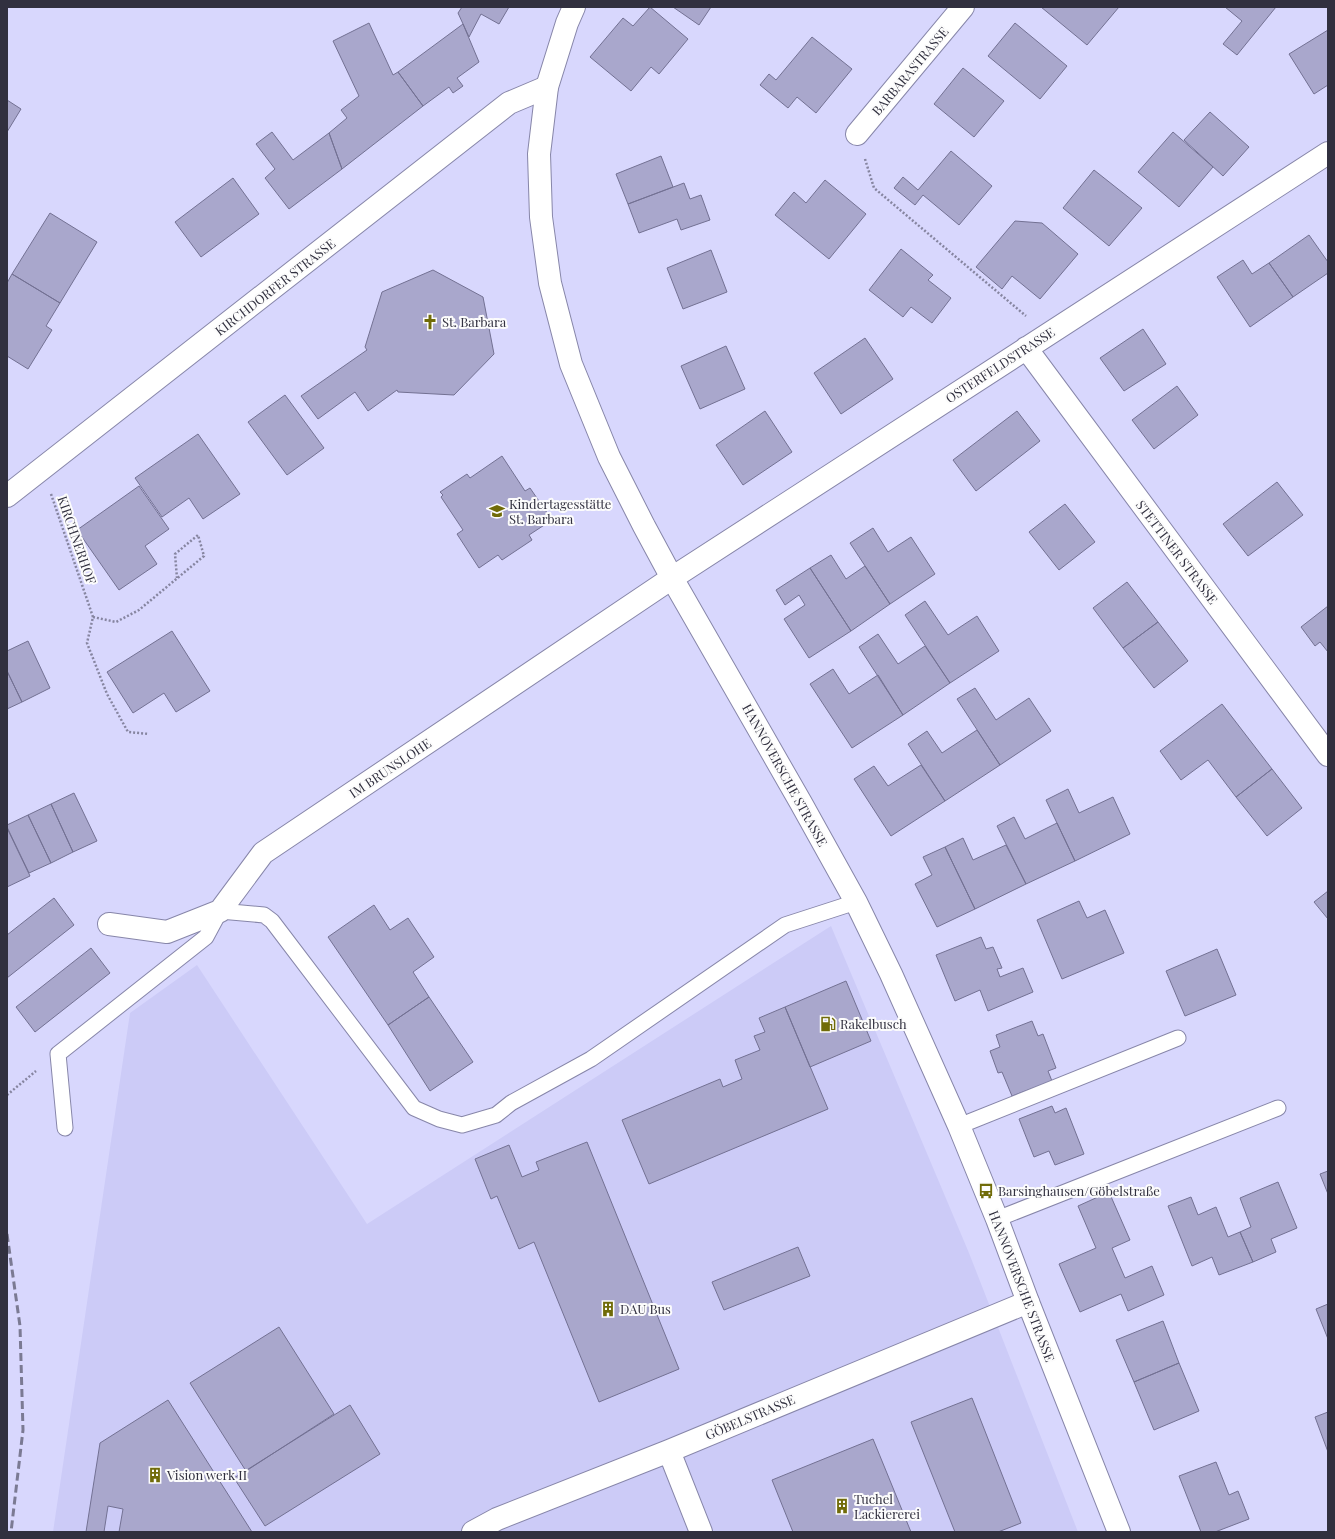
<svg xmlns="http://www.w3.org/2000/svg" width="1335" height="1539" viewBox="0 0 1335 1539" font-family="'Playfair Display',serif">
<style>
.built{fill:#cccbf7}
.building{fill:#a9a7cc;stroke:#737193}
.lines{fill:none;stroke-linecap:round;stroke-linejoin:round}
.lane-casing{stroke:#8786a9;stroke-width:17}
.street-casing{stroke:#8786a9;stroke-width:24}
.secondary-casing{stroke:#8786a9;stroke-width:24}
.path{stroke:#8685a0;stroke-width:2.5;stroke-dasharray:2 2;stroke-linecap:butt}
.lane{stroke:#fff;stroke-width:15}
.street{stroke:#fff;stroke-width:22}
.secondary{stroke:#fff;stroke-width:22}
.rail{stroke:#7b7a93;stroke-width:3;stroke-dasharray:8 4;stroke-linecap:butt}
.labels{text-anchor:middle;stroke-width:4;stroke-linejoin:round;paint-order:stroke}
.street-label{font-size:13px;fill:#31303f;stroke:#fcfcfc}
.poi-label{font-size:13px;fill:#31303f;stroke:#fcfcfc;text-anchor:start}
</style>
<rect width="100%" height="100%" fill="#d8d7fd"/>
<!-- built -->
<path class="built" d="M831,926L969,1253L1078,1532H53L130,1013L197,965L367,1224Z"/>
<!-- building -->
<path class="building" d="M462,7H509L499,24L481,14L469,37L458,13Z
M650,7L688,39L659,74L651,67L631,91L590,57L623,18L633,26Z
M673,7H711L699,25Z
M1041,7H1119L1087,45Z
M1225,7H1276L1237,55L1223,44L1242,21Z
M369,23L393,75L398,72L423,106L342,169L329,133L347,118L341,110L359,96L333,41Z
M1015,23L1067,66L1040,99L988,56Z
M463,24L479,62L457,78L463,86L453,93L449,87L423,106L398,72Z
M1328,30V85L1314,94L1289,54Z
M812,37L852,69L816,113L797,97L788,108L760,85L769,74L776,80Z
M963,68L1004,101L974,137L934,104Z
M7,100L21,109L7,132Z
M1210,112L1249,147L1223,176L1184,140Z
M272,132L293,160L329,133L342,169L289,209L265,178L275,169L256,144Z
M1173,132L1213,167L1179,207L1138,172Z
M951,151L992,186L959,225L923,195L915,205L894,188L903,177L918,190Z
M661,156L673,187L628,204L616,174Z
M1094,170L1142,208L1109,246L1063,208Z
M233,178L259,214L201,257L175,222Z
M825,180L866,214L829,259L775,215L794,192L806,203Z
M684,183L690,199L701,195L710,220L681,230L677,219L639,233L628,204Z
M50,213L97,242L60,303L12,274Z
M1015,221L1042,223L1078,254L1040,299L1012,276L1002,289L976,267Z
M1309,235L1328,262V273L1293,297L1269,263Z
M901,249L933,275L928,280L951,298L932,323L911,307L903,317L869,290Z
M711,250L727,292L683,309L667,268Z
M1243,260L1252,274L1269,263L1293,297L1250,327L1217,277Z
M433,270L483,297L494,354L454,395L398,392L397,390L368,411L355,392L318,419L301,396L367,350L365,347L382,292Z
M12,274L60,303L46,326L52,330L28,369L7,356V283Z
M1143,329L1166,364L1124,391L1100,358Z
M865,338L893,379L841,414L814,373Z
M726,346L745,389L700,409L681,366Z
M1177,386L1198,415L1154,449L1132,420Z
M285,395L324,448L287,475L248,422Z
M765,411L792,452L743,485L716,445Z
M1017,411L1040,441L976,491L953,460Z
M198,434L240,494L203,519L189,498L162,517L135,478Z
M502,456L525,491L530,488L552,520L529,535L532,540L502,560L498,555L479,568L457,534L463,530L441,497L443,495L440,492L467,474L470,478Z
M1277,482L1303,515L1248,556L1223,524Z
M139,486L169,529L145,546L157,564L119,590L77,530Z
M1065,504L1095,542L1059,570L1029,532Z
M873,528L888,552L911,537L935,574L890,604L850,543Z
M831,555L846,579L865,566L890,604L851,631L810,568Z
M810,568L851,631L809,658L784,619L805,605L799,595L785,605L776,590Z
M1127,582L1158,622L1123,648L1093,608Z
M925,601L948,635L977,616L999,651L950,683L905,615Z
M1328,606V652L1320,642L1315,646L1301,627Z
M1158,622L1188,661L1154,688L1123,648Z
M172,631L210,691L176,712L164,693L133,713L107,672Z
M878,634L898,664L925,646L950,683L903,715L859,647Z
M28,641L50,688L22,702L7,671V651Z
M833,669L849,694L878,675L903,715L852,748L810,684Z
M7,671L22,702L7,709Z
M975,688L996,720L1029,698L1051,731L1000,765L957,699Z
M1222,704L1272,769L1236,797L1208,760L1181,780L1160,751Z
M977,730L1000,765L945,801L908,744L927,731L942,753Z
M921,765L945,801L891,836L854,779L874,766L888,786Z
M1272,769L1302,808L1267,836L1236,797Z
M1068,789L1079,813L1113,797L1130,834L1075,861L1046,800Z
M74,793L97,841L73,852L51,804Z
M51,804L73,852L51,863L28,815Z
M28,815L51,863L29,873L7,827V825Z
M1014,817L1025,839L1057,823L1075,861L1026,884L997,826Z
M7,828L30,876L7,887Z
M963,838L973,860L1006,845L1026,884L975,909L945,847Z
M945,847L975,909L937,927L915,884L932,875L923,857Z
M1328,891V919L1314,902Z
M54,898L74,925L7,978V935Z
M1079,901L1087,918L1105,910L1124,953L1062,979L1037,920Z
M374,905L390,930L408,918L434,957L413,972L429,997L388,1025L328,937Z
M981,937L986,949L993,947L1002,968L997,969L1000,977L1023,968L1033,992L988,1011L980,990L955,1001L936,955Z
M91,948L110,973L35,1032L16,1007Z
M1217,949L1236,995L1185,1016L1166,971Z
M846,981L871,1041L810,1067L785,1007Z
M429,997L473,1062L430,1091L388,1025Z
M785,1007L828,1109L649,1184L622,1120L720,1079L723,1087L742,1079L735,1060L760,1050L754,1036L765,1032L759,1018Z
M1032,1021L1038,1036L1043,1034L1056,1068L1048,1071L1052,1081L1012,1096L1002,1072L998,1073L990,1051L1000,1047L996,1035Z
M1052,1106L1055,1113L1066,1108L1084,1154L1055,1165L1049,1151L1034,1157L1019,1119Z
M587,1142L679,1369L599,1402L534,1242L519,1249L497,1196L491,1199L475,1159L509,1145L522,1177L539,1170L536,1162Z
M1328,1171V1194L1320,1174Z
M1278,1182L1297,1228L1271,1239L1276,1252L1253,1262L1240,1232L1251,1227L1240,1198Z
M1109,1192L1130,1240L1112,1248L1125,1278L1152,1266L1164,1295L1128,1311L1121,1294L1080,1312L1059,1264L1096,1248L1078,1206Z
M1191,1197L1198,1215L1216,1207L1228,1237L1240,1232L1253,1262L1219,1275L1212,1257L1192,1266L1168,1206Z
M798,1247L810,1276L724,1310L712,1282Z
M1328,1304V1339L1316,1309Z
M1163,1321L1179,1363L1134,1382L1116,1340Z
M279,1327L334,1414L246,1471L190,1383Z
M1179,1363L1199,1411L1154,1430L1134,1382Z
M972,1398L1021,1523L998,1532H955L911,1422Z
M168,1400L252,1532H119L123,1509L108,1506L104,1532H86L100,1443Z
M350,1405L380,1454L265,1526L234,1478Z
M1328,1412V1452L1315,1417Z
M873,1439L911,1532H793L772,1480Z
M1216,1462L1229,1495L1238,1491L1249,1519L1215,1532H1201L1179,1476Z"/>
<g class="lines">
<defs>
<path id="lane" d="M959,1126L1178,1038
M65,1128L58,1054L206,937L220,911L264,915L272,921L414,1108L439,1119L462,1125L496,1115L511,1103L591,1059L785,925L856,902
M997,1219L1278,1108"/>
<path id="street" d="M857,134L963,7
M1026,348L1328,755
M7,496L509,103L547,87
M109,924L167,932L220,911L263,853L672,578L1328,153
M669,1451L701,1532
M473,1532L497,1519L669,1451L1028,1302"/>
<path id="secondary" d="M574,7L567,23L547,87L539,154L541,217L550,283L571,364L609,457L644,526L672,578L801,803L856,902L891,974L959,1126L997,1219L1028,1302L1119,1532"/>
</defs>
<!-- lane casing -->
<use href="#lane" class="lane-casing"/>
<!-- street casing -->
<use href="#street" class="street-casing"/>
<!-- secondary casing -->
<use href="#secondary" class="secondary-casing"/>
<!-- path -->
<path class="path" d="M865,159L874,188L1026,316
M51,494L93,617L87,643L107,694L128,732L149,734
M93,617L116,622L139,610L204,556L198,535L175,554L177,578
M7,1095L36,1071"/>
<!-- lane -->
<use href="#lane" class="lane"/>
<!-- street -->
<use href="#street" class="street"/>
<!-- secondary -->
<use href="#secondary" class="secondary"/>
<!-- rail -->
<path class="rail" d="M7,1234L20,1326L23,1430L11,1532"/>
</g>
<!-- icons -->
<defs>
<symbol id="church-bare" viewBox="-9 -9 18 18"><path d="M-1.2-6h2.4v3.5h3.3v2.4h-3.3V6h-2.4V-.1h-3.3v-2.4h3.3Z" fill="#706b08" stroke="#fcfcfc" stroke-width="2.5" paint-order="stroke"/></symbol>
<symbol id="school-bare" viewBox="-9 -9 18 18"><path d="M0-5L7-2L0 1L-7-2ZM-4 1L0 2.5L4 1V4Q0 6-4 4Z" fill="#706b08" stroke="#fcfcfc" stroke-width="2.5" paint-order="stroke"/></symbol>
<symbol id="fuel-bare" viewBox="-9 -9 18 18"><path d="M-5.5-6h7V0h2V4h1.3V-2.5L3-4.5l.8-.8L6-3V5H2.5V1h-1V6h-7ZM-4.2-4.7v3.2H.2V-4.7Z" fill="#706b08" stroke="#fcfcfc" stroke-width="2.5" paint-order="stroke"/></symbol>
<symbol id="bus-bare" viewBox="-9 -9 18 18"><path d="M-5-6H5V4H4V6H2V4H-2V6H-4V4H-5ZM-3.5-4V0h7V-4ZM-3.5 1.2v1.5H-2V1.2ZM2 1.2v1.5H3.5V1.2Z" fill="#706b08" stroke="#fcfcfc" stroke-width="2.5" paint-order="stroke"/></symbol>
<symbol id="building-bare" viewBox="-9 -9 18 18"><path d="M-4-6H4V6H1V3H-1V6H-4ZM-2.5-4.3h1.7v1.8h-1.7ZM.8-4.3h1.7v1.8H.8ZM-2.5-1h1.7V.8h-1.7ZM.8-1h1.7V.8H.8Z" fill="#706b08" stroke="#fcfcfc" stroke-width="2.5" paint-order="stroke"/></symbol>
</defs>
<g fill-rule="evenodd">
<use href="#church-bare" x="419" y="311" width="22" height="22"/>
<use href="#school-bare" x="486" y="500" width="22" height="22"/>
<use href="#fuel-bare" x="817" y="1013" width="22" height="22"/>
<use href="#bus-bare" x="975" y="1180" width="22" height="22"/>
<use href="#building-bare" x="597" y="1298" width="22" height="22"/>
<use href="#building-bare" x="144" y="1464" width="22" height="22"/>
<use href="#building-bare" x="831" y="1495" width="22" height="22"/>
</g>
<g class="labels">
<!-- street labels -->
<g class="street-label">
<text transform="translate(910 71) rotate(-50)" y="5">BARBARASTRASSE</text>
<text transform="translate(275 287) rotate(-38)" y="5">KIRCHDORFER STRASSE</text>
<text transform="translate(1000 365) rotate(-33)" y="5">OSTERFELDSTRASSE</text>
<text transform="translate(77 540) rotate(71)" y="5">KIRCHNERHOF</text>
<text transform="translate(1177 552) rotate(53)" y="5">STETTINER STRASSE</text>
<text transform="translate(390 768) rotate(-34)" y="5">IM BRUNSLOHE</text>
<text transform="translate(785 775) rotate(61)" y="5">HANNOVERSCHE STRASSE</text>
<text transform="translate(1022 1286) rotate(69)" y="5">HANNOVERSCHE STRASSE</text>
<text transform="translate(750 1417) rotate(-23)" y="5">GÖBELSTRASSE</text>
</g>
<!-- poi labels -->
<g class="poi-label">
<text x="442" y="327">St. Barbara</text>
<text x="509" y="509">Kindertagesstätte<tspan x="509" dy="15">St. Barbara</tspan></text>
<text x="840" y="1029">Rakelbusch</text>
<text x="998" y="1196">Barsinghausen/Göbelstraße</text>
<text x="620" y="1314">DAU Bus</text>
<text x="167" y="1480">Vision werk II</text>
<text x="854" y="1504">Tuchel<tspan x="854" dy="15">Lackiererei</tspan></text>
</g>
</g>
<!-- border -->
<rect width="1335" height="1539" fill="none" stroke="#31303f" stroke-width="16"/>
</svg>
